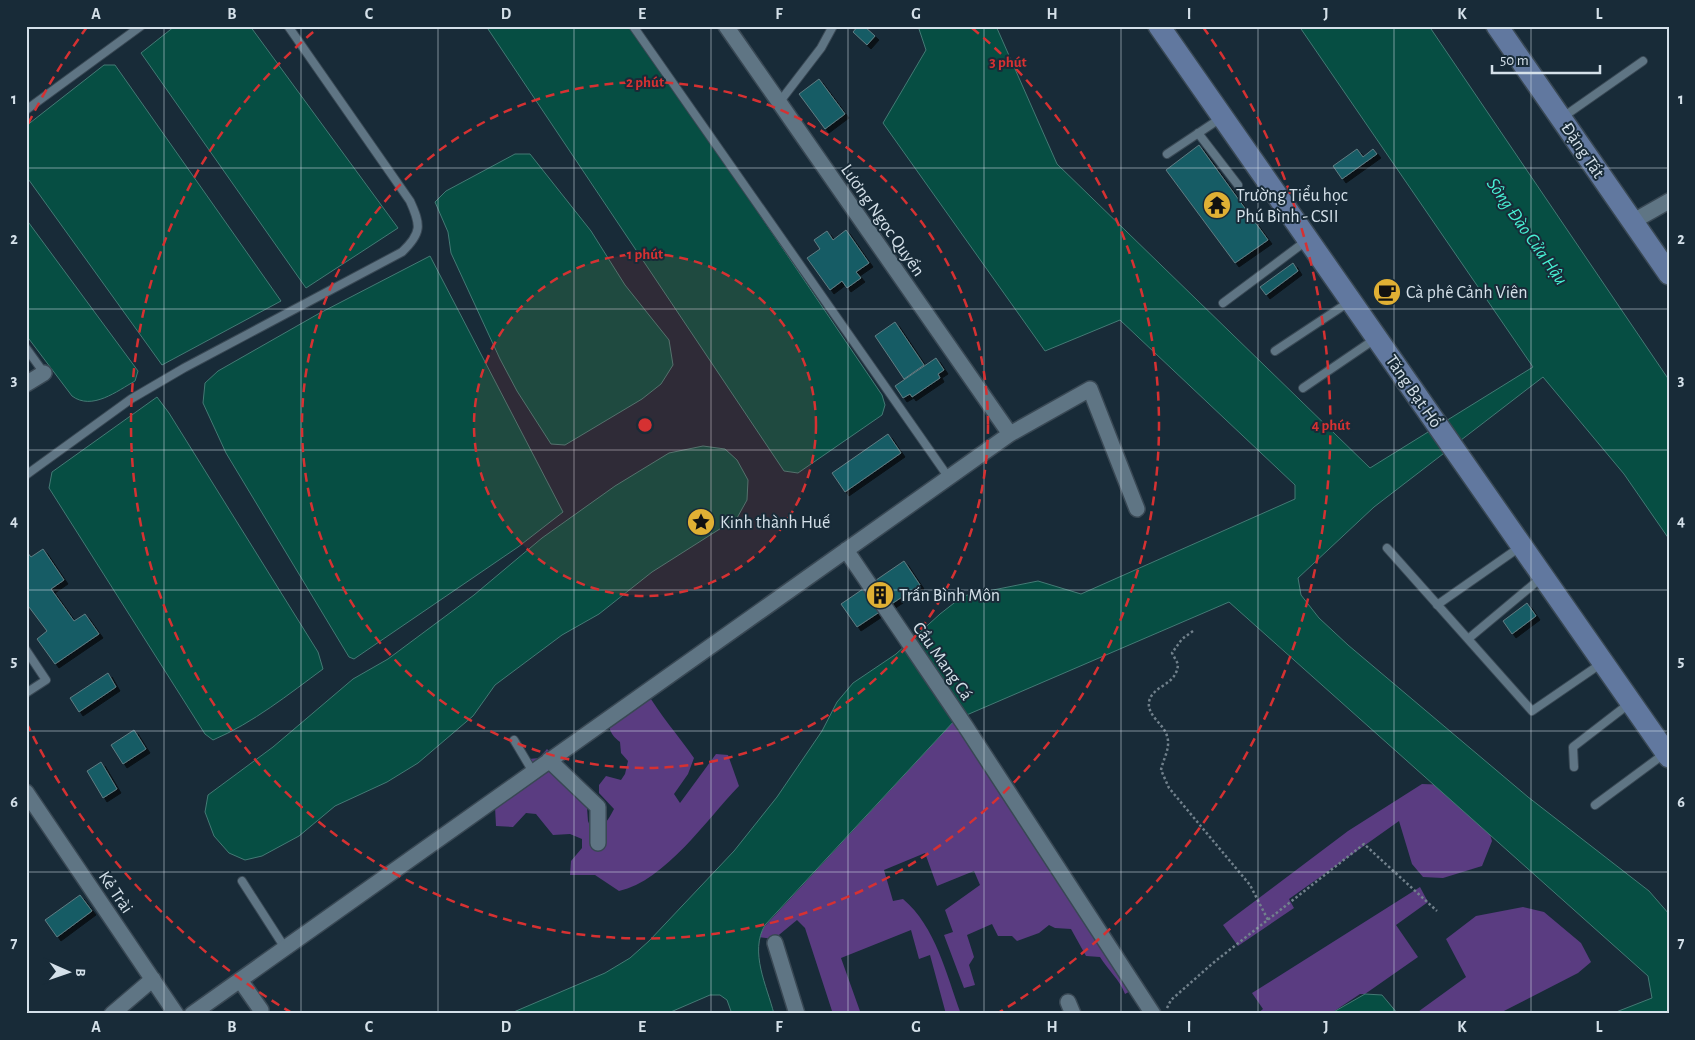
<svg xmlns="http://www.w3.org/2000/svg" width="1695" height="1040" viewBox="0 0 1695 1040" font-family="'Alegreya Sans',sans-serif">
<style>
.forest{fill:#5a3c81}
.water{fill:#064e43;stroke:#447a75}
.building{fill:#165b65;stroke:#607d83;filter:url(#shadow)}
.lines{fill:none;stroke-linecap:round;stroke-linejoin:round}
.lane-casing{stroke:#394854;stroke-width:10}
.street-casing{stroke:#394854;stroke-width:18}
.secondary-casing{stroke:#394854;stroke-width:24}
.path{stroke:#71818c;stroke-width:2.5;stroke-dasharray:2.5 2.5;stroke-linecap:butt}
.lane{stroke:#5f7584;stroke-width:8}
.street{stroke:#5f7584;stroke-width:15}
.secondary{stroke:#61789f;stroke-width:21}
.grid{fill:none;stroke:#d4e0e9;stroke-width:1;stroke-opacity:0.55}
.ring{fill:none;stroke:#d63132;stroke-width:2.5;stroke-dasharray:9 6}
.labels{text-anchor:middle;stroke-width:4;stroke-linejoin:round;paint-order:stroke}
.street-label{font-size:18px;fill:#d4e0e9;stroke:#182b38}
.poi-label{font-size:18px;fill:#d4e0e9;stroke:#182b38;text-anchor:start}
.water-label{font-size:19px;font-style:italic;fill:#47f0d3;stroke:#182b38}
.centre{fill:#d63132;stroke:#182b38;stroke-width:2.5}
.ring-label{font-size:15px;text-anchor:middle;font-weight:bold;fill:#d63132;stroke:#182b38;stroke-width:4;stroke-linejoin:round;paint-order:stroke}
.neatline{fill:none;stroke:#d4e0e9;stroke-width:2}
.grid-label{font-size:16px;text-anchor:middle;font-weight:bold;fill:#d4e0e9}
</style>
<defs>
<filter id="shadow"><feDropShadow dx="4" dy="4" stdDeviation="0" flood-color="#0009"/></filter>
</defs>
<rect width="100%" height="100%" fill="#182b38"/>
<!-- forest -->
<path class="forest" d="M646,691C660,715 678,735 694,758L688,774L674,794L680,803L716,754L728,755L739,786C707,819 665,881 619,891L595,875H570L571,861L582,848V839L570,834L553,835L536,814L526,813L513,827L496,826L495,807L525,777L529,759L539,758L547,749L560,762L587,808L588,821L592,831C604,828 608,820 614,809L599,793V785L606,776L621,780L625,774L628,761L621,753L620,742C608,733 608,724 608,709Z
M955,720L1134,989L1125,994C1120,980 1108,970 1100,957L1086,956L1071,929L1055,928L1049,925L1039,933L1017,941L1012,936H998L992,924L967,935L974,957L969,965L975,985L964,988L944,935L953,932L945,910L980,885L974,871L937,886L925,853L884,870L893,901L903,899C936,927 946,974 961,1014H946L930,955L919,959L911,930L841,958L861,1014H833L805,928L797,920L774,939L758,937L765,926Z
M1422,784L1449,785L1485,817L1492,841L1482,866L1443,878L1423,877L1412,864L1399,821L1289,899L1294,908L1238,946L1223,925L1348,831Z
M1420,887L1428,902L1396,925L1418,957L1365,994H1360L1330,1014H1257L1263,1009L1252,993Z
M1523,907L1544,912L1581,943L1591,962L1578,973L1498,1014H1415L1466,977L1446,939L1476,916Z"/>
<!-- water -->
<path class="water" d="M175,26H250L398,228L306,288L141,53Z
M486,26H632L882,395L885,405L882,415L798,473L784,471Z
M918,26H996L1057,164L1370,468L1533,367L1299,26H1429L1669,380V539L1624,474L1543,377L1374,507L1298,578L1301,595L1319,618L1348,645L1528,797L1649,891L1669,914V1014H1611L1652,998L1648,976L1229,602L955,720L765,925C749,952 767,986 774,1014H732L727,1000L720,995H710L666,1014H509L605,973L630,958L649,941L734,851L777,797L822,731L837,702L853,683L896,654L940,614L963,596L1038,581L1081,594L1295,499V485L1120,320L1045,351L883,123L926,50Z
M104,65H115L281,301L162,365L26,176V126Z
M515,154H530L591,231L625,285L669,340L673,365L661,384L642,399L565,445L551,444L517,391L500,359L451,253L448,232L435,202L446,191Z
M26,219L138,371L135,381C117,391 92,411 72,396L26,335Z
M430,256L563,512L518,547L354,659L349,657L226,453L203,403L205,383L218,371L318,314Z
M157,397L169,413L318,652L323,669C289,694 253,723 213,740L205,734L49,488L52,472Z
M703,446L725,449L737,460L748,480L747,500L737,518L652,572L599,614L562,635L495,685L473,716L418,763L387,782L335,806L299,836L262,856L245,860L229,853L214,836L205,812L208,795L273,747L353,679L388,659L474,595L542,538L615,486L669,453Z
M1365,994L1382,995L1398,1014H1330Z"/>
<!-- building -->
<path class="building" d="M858,26H864L875,36L867,45L853,32Z
M819,79L845,114L825,129L799,94Z
M1199,145L1268,240L1235,263L1166,170Z
M1357,149L1363,157L1373,149L1377,154L1342,179L1333,166Z
M846,230L869,263L856,272L861,278L847,288L842,281L830,290L807,258L820,249L814,240L827,231L833,240Z
M1293,263L1298,271L1266,295L1260,287Z
M895,322L924,365L904,379L875,336Z
M936,358L944,370L938,374L940,378L912,397L910,394L903,398L895,386Z
M888,434L901,453L845,492L832,473Z
M43,549L64,580L51,589L74,621L85,614L99,634L55,664L37,639L47,631L26,603V551L31,557Z
M904,561L920,585L857,627L841,604Z
M1527,603L1536,616L1512,634L1503,621Z
M108,673L116,687L79,712L70,698Z
M134,730L146,749L123,764L111,745Z
M101,762L117,789L103,798L87,771Z
M80,895L92,911L57,937L45,920Z"/>
<g class="lines">
<defs>
<path id="lane" d="M633,26L949,478
M778,104L821,48L833,26
M26,110L141,26
M1563,117L1643,61
M1198,133L1238,185
M1167,154L1221,118
M1223,303L1306,241
M26,348L44,373
M1275,351L1349,302
M1303,388L1375,339
M26,475L131,399L184,368L402,252C422,233 421,225 410,201L288,26
M1387,548L1532,711L1602,663
M1437,605L1520,547
M1468,639L1541,578
M26,650L46,680L26,693
M514,740L533,772
M1574,767L1573,747L1630,703
M1595,805L1664,754
M242,881L285,948"/>
<path id="street" d="M726,26L1010,434
M1632,222L1669,201
M26,384L44,373
M846,550L966,727L1153,1014
M549,760L598,807V843
M26,792L176,1014
M775,943L797,1014
M240,980L261,1010
M1068,1002L1073,1014
M112,1014L153,979
M192,1014L1010,434L1090,389L1137,509"/>
<path id="secondary" d="M1159,26L1669,757
M1497,26L1669,274"/>
</defs>
<!-- lane casing -->
<use href="#lane" class="lane-casing"/>
<!-- street casing -->
<use href="#street" class="street-casing"/>
<!-- secondary casing -->
<use href="#secondary" class="secondary-casing"/>
<!-- path -->
<path class="path" d="M1193,631L1182,639L1172,653L1178,664C1177,686 1152,685 1149,702C1147,716 1164,724 1167,736C1171,748 1163,759 1161,770L1169,788L1250,885L1268,920
M1167,1008L1171,1000L1213,963L1364,844L1437,911"/>
<!-- lane -->
<use href="#lane" class="lane"/>
<!-- street -->
<use href="#street" class="street"/>
<!-- secondary -->
<use href="#secondary" class="secondary"/>
</g>
<!-- grid -->
<path class="grid" d="M164,26V1014M301,26V1014M438,26V1014M574,26V1014M711,26V1014M848,26V1014M984,26V1014M1121,26V1014M1258,26V1014M1394,26V1014M1531,26V1014M26,168H1669M26,309H1669M26,450H1669M26,590H1669M26,731H1669M26,872H1669"/>
<!-- distance rings -->
<circle cx="645" cy="425" r="171" fill="#d63132" fill-opacity=".12"/>
<g class="ring">
<circle cx="645" cy="425" r="171"/>
<circle cx="645" cy="425" r="343"/>
<path d="M972 28A514 514 0 1 1 318 28"/>
<path d="M292 1013A686 686 0 0 1 28 726M28 124A686 686 0 0 1 87 27M1203 27A686 686 0 0 1 998 1013"/>
</g>
<!-- icons -->
<defs>
<symbol id="temple-disc" viewBox="-11 -11 22 22"><circle r="9.5" fill="#e0b034" stroke="#182b38"/><path d="M0-6L5-2H3V0L6.5 2.5H4V6H1.5V3h-3V6H-4V2.5H-6.5L-3 0V-2H-5Z" fill="#111"/></symbol>
<symbol id="cafe-disc" viewBox="-11 -11 22 22"><circle r="9.5" fill="#e0b034" stroke="#182b38"/><path d="M-5.5-4.5H6V0H3Q3 3.5 0 3.5H-2.5Q-5.5 3.5-5.5 0ZM3-3.2v2h1.7v-2ZM-6 4.5H4V6H-6Z" fill="#111"/></symbol>
<symbol id="sight-disc" viewBox="-11 -11 22 22"><circle r="9.5" fill="#e0b034" stroke="#182b38"/><path d="M0-6L1.8-2.2L6-1.7L2.9 1.2L3.7 5.4L0 3.3L-3.7 5.4L-2.9 1.2L-6-1.7L-1.8-2.2Z" fill="#111"/></symbol>
<symbol id="building-disc" viewBox="-11 -11 22 22"><circle r="9.5" fill="#e0b034" stroke="#182b38"/><path d="M-4-6H4V6H1V3H-1V6H-4ZM-2.5-4.3h1.7v1.8h-1.7ZM.8-4.3h1.7v1.8H.8ZM-2.5-1h1.7V.8h-1.7ZM.8-1h1.7V.8H.8Z" fill="#111"/></symbol>
</defs>
<g fill-rule="evenodd">
<use href="#temple-disc" x="1201" y="189" width="32" height="32"/>
<use href="#cafe-disc" x="1371" y="276" width="32" height="32"/>
<use href="#sight-disc" x="685" y="506" width="32" height="32"/>
<use href="#building-disc" x="864" y="579" width="32" height="32"/>
</g>
<g class="labels">
<!-- street labels -->
<g class="street-label">
<text transform="translate(1583 150) rotate(56)" y="6">Đặng Tất</text>
<text transform="translate(883 220) rotate(55)" y="6">Lương Ngọc Quyến</text>
<text transform="translate(1414 391) rotate(55)" y="6">Tăng Bạt Hổ</text>
<text transform="translate(943 661) rotate(55)" y="6">Cầu Mang Cá</text>
<text transform="translate(116 892) rotate(56)" y="6">Kẻ Trài</text>
</g>
<!-- poi labels -->
<g class="poi-label">
<text x="1236" y="201">Trường Tiểu học<tspan x="1236" dy="21">Phú Bình - CSII</tspan></text>
<text x="1406" y="298">Cà phê Cảnh Viên</text>
<text x="720" y="528">Kinh thành Huế</text>
<text x="899" y="601">Trấn Bình Môn</text>
</g>
<!-- water labels -->
<g class="water-label">
<text transform="translate(1528 231) rotate(55)" y="7">Sông Đào Cửa Hậu</text>
</g>
</g>
<circle cx="645" cy="425" r="8" class="centre"/>
<g class="ring-label">
<text x="1008" y="67">3 phút</text>
<text x="645" y="87">2 phút</text>
<text x="645" y="259">1 phút</text>
<text x="1331" y="430">4 phút</text>
</g>
<!-- border -->
<rect width="1695" height="1040" fill="none" stroke="#182b38" stroke-width="55"/>
<!-- north arrow -->
<g transform="translate(68 972) rotate(92)" stroke="#182b38" stroke-width="4" paint-order="stroke">
<path d="M0-4L9 19L0 12L-9 19Z" fill="#d4e0e9"/>
<text y="-8" font-size="14" font-weight="bold" text-anchor="middle" fill="#d4e0e9">B</text>
</g>
<!-- scale -->
<path d="M1492 65v8h108v-8" fill="none" stroke="#d4e0e9" stroke-width="2.5"/>
<text x="1500" y="65" font-size="15" fill="#d4e0e9" stroke="#182b38" stroke-width="4" paint-order="stroke">50 m</text>
<rect x="28" y="28" width="1640" height="984" class="neatline"/>
<g class="grid-label">
<text x="96" y="19">A</text>
<text x="232" y="19">B</text>
<text x="369" y="19">C</text>
<text x="506" y="19">D</text>
<text x="642" y="19">E</text>
<text x="779" y="19">F</text>
<text x="916" y="19">G</text>
<text x="1052" y="19">H</text>
<text x="1189" y="19">I</text>
<text x="1326" y="19">J</text>
<text x="1462" y="19">K</text>
<text x="1599" y="19">L</text>
<text x="14" y="104">1</text>
<text x="1681" y="104">1</text>
<text x="14" y="244">2</text>
<text x="1681" y="244">2</text>
<text x="14" y="385">3</text>
<text x="1681" y="385">3</text>
<text x="14" y="526">4</text>
<text x="1681" y="526">4</text>
<text x="14" y="666">5</text>
<text x="1681" y="666">5</text>
<text x="14" y="807">6</text>
<text x="1681" y="807">6</text>
<text x="14" y="948">7</text>
<text x="1681" y="948">7</text>
<text x="96" y="1032">A</text>
<text x="232" y="1032">B</text>
<text x="369" y="1032">C</text>
<text x="506" y="1032">D</text>
<text x="642" y="1032">E</text>
<text x="779" y="1032">F</text>
<text x="916" y="1032">G</text>
<text x="1052" y="1032">H</text>
<text x="1189" y="1032">I</text>
<text x="1326" y="1032">J</text>
<text x="1462" y="1032">K</text>
<text x="1599" y="1032">L</text>
</g>
</svg>
